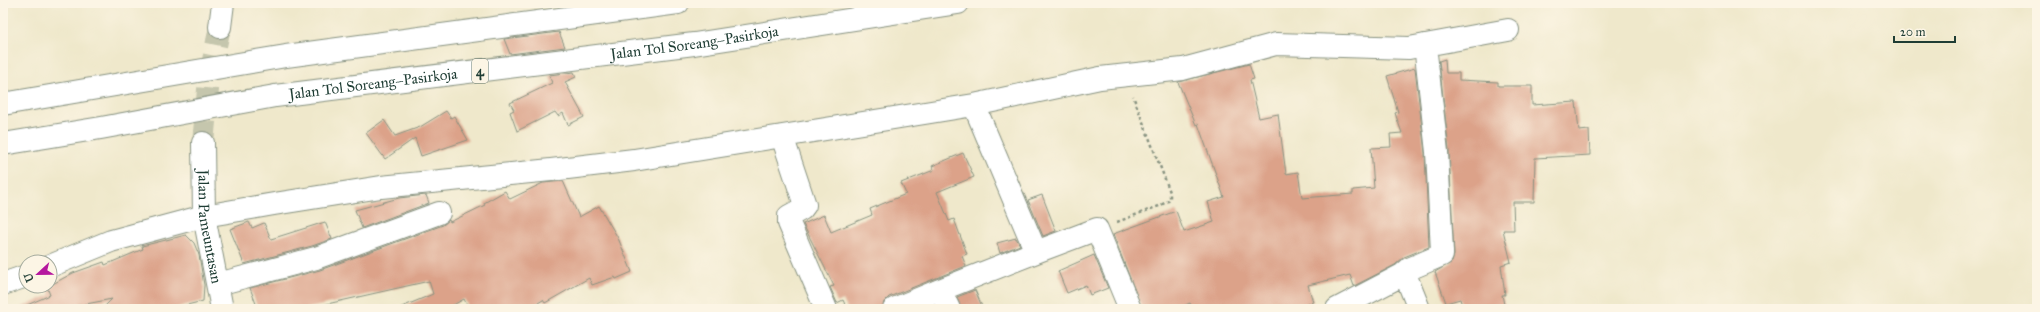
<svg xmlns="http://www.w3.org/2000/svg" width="2040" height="312" viewBox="0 0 2040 312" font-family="'IM FELL Great Primer',serif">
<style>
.building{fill:#dca289}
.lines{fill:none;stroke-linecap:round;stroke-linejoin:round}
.tertiary-tunnel{stroke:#c5c6ad;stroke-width:22;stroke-dasharray:22 11;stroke-linecap:butt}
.minor-casing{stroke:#879280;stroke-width:24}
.tertiary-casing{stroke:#879280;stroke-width:24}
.motorway-casing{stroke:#879280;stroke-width:24}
.path{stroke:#879280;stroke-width:2.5;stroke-dasharray:3 3;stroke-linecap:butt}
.minor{stroke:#fff;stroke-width:22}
.tertiary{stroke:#fff;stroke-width:22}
.motorway{stroke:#fff;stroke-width:22}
.labels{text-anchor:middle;stroke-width:3;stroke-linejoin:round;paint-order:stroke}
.shield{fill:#fcf5e5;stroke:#617469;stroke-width:1}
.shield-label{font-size:14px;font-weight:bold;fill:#1f3d34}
.street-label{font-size:15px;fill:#1f3d34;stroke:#fcf5e5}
</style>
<rect width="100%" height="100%" fill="#fcf5e5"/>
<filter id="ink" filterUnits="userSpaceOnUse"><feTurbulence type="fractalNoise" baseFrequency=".025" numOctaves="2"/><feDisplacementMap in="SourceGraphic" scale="8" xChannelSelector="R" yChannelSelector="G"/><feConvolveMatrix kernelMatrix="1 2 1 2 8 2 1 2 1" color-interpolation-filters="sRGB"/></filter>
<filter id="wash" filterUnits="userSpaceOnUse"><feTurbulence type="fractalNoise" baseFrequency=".012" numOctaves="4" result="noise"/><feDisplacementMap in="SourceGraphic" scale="16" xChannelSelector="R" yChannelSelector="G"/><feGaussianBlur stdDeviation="0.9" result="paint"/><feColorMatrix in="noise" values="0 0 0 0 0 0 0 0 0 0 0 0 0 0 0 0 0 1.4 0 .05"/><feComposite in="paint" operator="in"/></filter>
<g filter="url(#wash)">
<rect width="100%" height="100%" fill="#efe8cb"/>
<g id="blocks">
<!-- building -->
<path class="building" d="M559,32L565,47L510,54L504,39Z
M1445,59L1446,73H1459V80L1498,82V86H1532V105L1576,102L1579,131L1589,130L1590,155L1535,158L1534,202H1513L1514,230H1503L1511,262L1501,265L1505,295H1502L1505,309H1463L1460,299L1446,303L1435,272L1452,262L1454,255L1449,151L1439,61Z
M1249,64L1254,79L1250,80L1259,118L1278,114L1286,174L1298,172L1302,198L1353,194V190L1374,188L1371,148L1391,147L1390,134L1402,133L1395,113L1398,112L1387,76L1415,68L1425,153L1429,247L1404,257L1395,265L1354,286L1350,275L1308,285L1313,302L1291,309H1193L1190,303L1177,309H1142L1113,234L1176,211L1184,232L1214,222L1208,202L1224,197L1198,124L1196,125L1178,82Z
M574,72L576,77L565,82L584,117L568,125L563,113L558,116L555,112L517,131L510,112L514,110L510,103L552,83L549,75Z
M446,111L451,118L454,116L468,140L421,156L415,138L385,159L366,133L384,120L395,136L420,127Z
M963,153L974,177L937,192L949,221L954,219L967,254L962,256L966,266L889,297L884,302L882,309H847L843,300L837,303L830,287L834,286L803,224L824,215L831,232L872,215L870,209L906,194L901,183L934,170L932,166Z
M563,181L579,217L599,206L618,238L632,272L616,279L615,277L592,285L589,278L545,303L543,300L528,309H469L464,299L446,309H397L433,294L429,281L305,309H258L250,288L320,270L443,225L449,220L450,222L485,205L484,203L505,191L510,199L543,183Z
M426,195L429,203L362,228L355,210L399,198Z
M1042,195L1056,231L1043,236L1028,200Z
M249,222L252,228L264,223L271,239L325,222L332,239L312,246L244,264L230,229Z
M186,235L194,243L199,255L204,285L203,301L171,309H102L112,299L60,309H18L50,295L47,287L73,273L104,262L105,265L143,249L142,246Z
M1016,238L1020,245L1000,253L997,243Z
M1094,255L1108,288L1090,295L1086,285L1067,293L1058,271Z
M975,290L983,309H961L957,297Z"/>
</g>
</g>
<g filter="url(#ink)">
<use href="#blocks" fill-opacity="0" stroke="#879280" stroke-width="1"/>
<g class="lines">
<!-- tertiary-tunnel -->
<path class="tertiary-tunnel" d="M203,143L209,79L220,27"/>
<defs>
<path id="minor" d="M782,136L805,205L802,209L789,216V223L826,309
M1036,252L1097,229L1130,309
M50,266L111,241L204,216L274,204L381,187L551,170L634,160L974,105L1100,78L1183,69L1276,44L1409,48L1508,30
M1402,275L1409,269L1442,255V252L1437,152L1425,45
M3,284L26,276
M218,284L316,258L439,213
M894,309L940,290
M949,309L940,290L1036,252L974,105
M1337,309L1402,275L1407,279L1419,309"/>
<g id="tertiary">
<path d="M220,27L223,3"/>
<path id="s1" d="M203,143L204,216L222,309"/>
</g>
<g id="motorway">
<path d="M3,104L286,56L678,3"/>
<path id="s2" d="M3,144L101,128L275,96L694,44L958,3"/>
</g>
</defs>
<!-- minor casing -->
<use href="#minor" class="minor-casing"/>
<!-- tertiary casing -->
<use href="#tertiary" class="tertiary-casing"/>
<!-- motorway casing -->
<use href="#motorway" class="motorway-casing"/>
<!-- path -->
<path class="path" d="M1117,222L1159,206L1170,200V192L1133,96"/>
<!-- minor -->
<use href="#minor" class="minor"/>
<!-- tertiary -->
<use href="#tertiary" class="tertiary"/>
<!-- motorway -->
<use href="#motorway" class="motorway"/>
</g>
</g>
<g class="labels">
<!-- shield labels -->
<rect class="shield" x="472" y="59" width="16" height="24" rx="3"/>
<g class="shield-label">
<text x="480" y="76">4</text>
</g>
<!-- street labels -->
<g class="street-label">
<text dy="5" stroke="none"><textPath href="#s2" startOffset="699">Jalan Tol Soreang–Pasirkoja</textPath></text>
<text dy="5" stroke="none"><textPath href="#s2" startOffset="375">Jalan Tol Soreang–Pasirkoja</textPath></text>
<text dy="5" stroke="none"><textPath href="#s1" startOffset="84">Jalan Pameuntasan</textPath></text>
</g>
</g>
<!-- margin -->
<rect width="2040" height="312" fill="none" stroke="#fcf5e5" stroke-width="16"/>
<!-- north arrow -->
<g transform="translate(38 274) rotate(248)"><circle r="19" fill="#fcf5e5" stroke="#a4ab9e"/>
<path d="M0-3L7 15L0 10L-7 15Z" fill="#b5179e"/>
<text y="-6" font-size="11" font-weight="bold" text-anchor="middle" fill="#1f3d34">U</text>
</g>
<!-- scale -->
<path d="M1894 36v6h61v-6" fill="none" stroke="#1f3d34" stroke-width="2"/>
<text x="1900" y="36" font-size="12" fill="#1f3d34" stroke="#fcf5e5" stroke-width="3" paint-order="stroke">20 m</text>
</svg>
